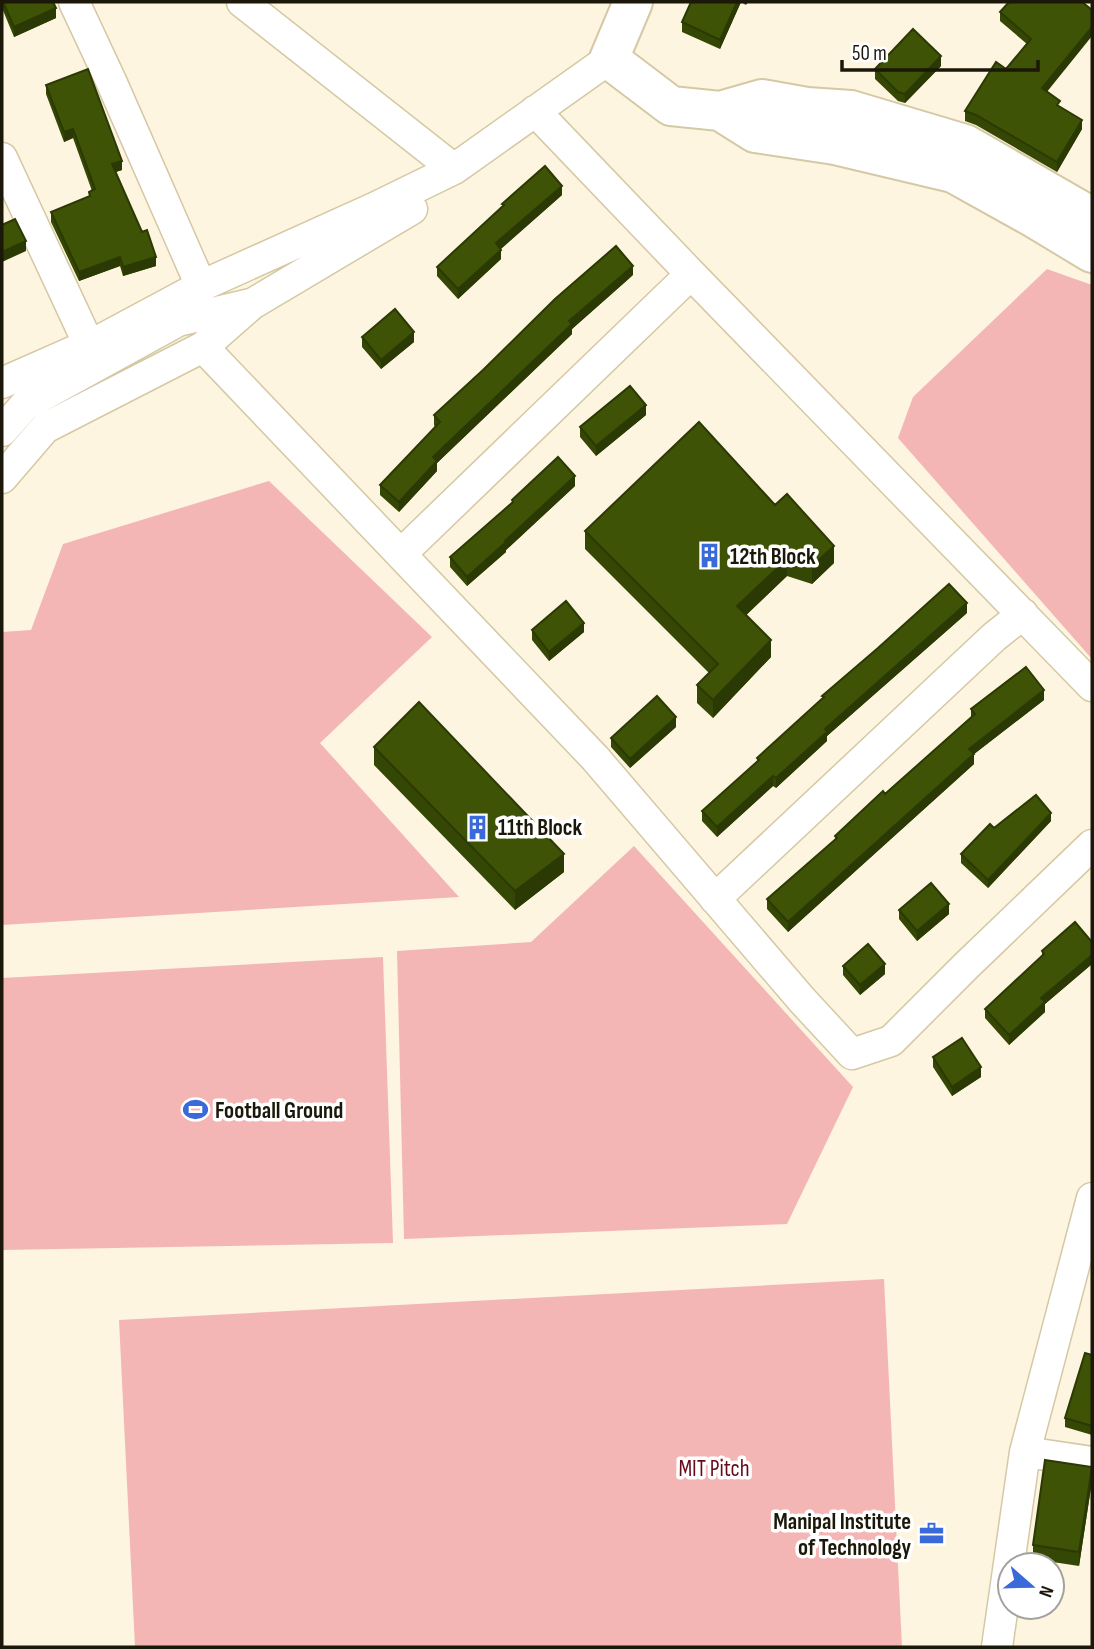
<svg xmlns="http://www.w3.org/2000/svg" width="1094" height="1649" viewBox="0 0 1094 1649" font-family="'Sofia Sans Condensed',sans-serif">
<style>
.green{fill:#f4b6b5}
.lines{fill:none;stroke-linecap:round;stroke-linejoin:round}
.street-casing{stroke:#d5c8a4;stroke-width:33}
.secondary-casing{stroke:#d5c8a4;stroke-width:42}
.street{stroke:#fff;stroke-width:30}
.secondary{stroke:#fff;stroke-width:38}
.wall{fill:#354704}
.shaded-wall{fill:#2b3a04}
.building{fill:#3e5305;stroke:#2b3a04;stroke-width:2}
.labels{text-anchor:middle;stroke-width:7;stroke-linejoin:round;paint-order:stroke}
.poi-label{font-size:23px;font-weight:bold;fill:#1b1709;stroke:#fff;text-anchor:start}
.park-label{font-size:23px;fill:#670a18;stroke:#fff}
</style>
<rect width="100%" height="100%" fill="#fdf5df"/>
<!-- green -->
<path class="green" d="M1047,269L1092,285V659L898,438L913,397Z
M269,481L432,637L320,743L459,897L2,925V632L31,630L63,544Z
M634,846L853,1087L787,1224L404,1239L397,951L531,942Z
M383,957L393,1243L2,1250V978Z
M884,1279L902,1647H135L119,1320Z"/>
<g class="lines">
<defs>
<path id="street" d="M74,2L111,81L201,286
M242,2L454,169
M535,111L691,274L1092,686
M2,158L89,345
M203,347L595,758L802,1000L852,1054L891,1041L967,965L1092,845
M2,383L104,338L201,286L374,208L454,169L609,59
M2,431L25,405L178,321L250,304
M2,478L45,428L203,347L252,304L412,209
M401,554L691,274
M715,899L994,637L1023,614
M1092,1198L1025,1452L1092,1462
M997,1647L1025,1452"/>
<path id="secondary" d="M633,2L609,59L671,106L720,111L762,99L807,107L851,110L965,144L1092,217
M720,111L755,133L835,145L953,173L1034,218L1092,253"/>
</defs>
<!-- street casing -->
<use href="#street" class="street-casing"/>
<!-- secondary casing -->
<use href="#secondary" class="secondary-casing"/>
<!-- street -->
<use href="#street" class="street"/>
<!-- secondary -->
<use href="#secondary" class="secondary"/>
</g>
<!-- wall -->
<path class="wall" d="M2,2H53L56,18L14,37L2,8Z
M691,2H748L746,5L741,2L720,49L682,32V22Z
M1082,2L1047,91L1060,107L1082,129L1057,172L976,125L965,121V111L1006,69L1027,44L1000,21V12Z
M941,66L905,103L898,101L875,79V69Z
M46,85L122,170L116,172L156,266L123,276L120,266L79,281L51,222V212L89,197V192L92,191L73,138L64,142L46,94Z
M562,195L501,249V259L458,299L437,276V267L502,207V204Z
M633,275L572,329V334L437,463V471L399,512L380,495V485L435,427L434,425V415Z
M362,337L414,342L381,369L362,347Z
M646,415L596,456L580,437V427Z
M575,486L506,550V552L467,586L450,567V557L512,504V500Z
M775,505L834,563L812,584L787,576L746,615L771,657L713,718L697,703V685L709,673L585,549V531Z
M967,613L827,736V741L776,788L773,786L717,837L702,821V811L757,762V758L822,699V696Z
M532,630L584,632L549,661L532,640Z
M1044,700L974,754V764L788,932L767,909V899L835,839V836L885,794L971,717V709Z
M676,727L630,768L611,747V738Z
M374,747L564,872L515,910L374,765Z
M1051,821L988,888L961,863V854L994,828Z
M899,910L949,914L917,941L899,919Z
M1092,942V964L1045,1004V1012L1009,1045L985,1018V1009L1042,956V951Z
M843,966L885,974L860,995L843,975Z
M933,1057L981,1077L952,1096L933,1067Z
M1092,1355V1435L1065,1427V1418Z
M1092,1481L1079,1566L1033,1559V1545Z"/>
<!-- shaded-wall -->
<path class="shaded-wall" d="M737,2H741L720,49V40Z
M56,8V18L14,37V27Z
M1092,27V36L1042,98V88Z
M941,56V66L905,103V94Z
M1082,120V129L1057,172V162Z
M73,129V138L64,142V132Z
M122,161V170L112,173V164Z
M562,186V195L496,253V243Z
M26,241V251L2,262V252Z
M501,250V259L458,299V289Z
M120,257V266L79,281V272Z
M156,257V266L123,276V267Z
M633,266V275L572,329V334L437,463V471L399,512V502L433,457L569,321Z
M414,332V342L381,369V360Z
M646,405V415L596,456V446Z
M575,476V486L506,550V552L467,586V577Z
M834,546V563L812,584V566Z
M787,559V576L737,624V606Z
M967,603V613L827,736V741L776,788V778L825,729Z
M584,623V632L549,661V652Z
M771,640V657L713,718V700Z
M1044,690V700L969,758V749Z
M676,717V727L630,768V759Z
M974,754V764L788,932V922Z
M773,776V786L717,837V827Z
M1051,813V821L988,888V880Z
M564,854V872L515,910V891Z
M949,904V914L917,941V931Z
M1092,955V964L1045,1004V1012L1009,1045V1035L1041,998Z
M885,964V974L860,995V985Z
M981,1067V1077L952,1096V1087Z
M1092,1467V1481L1079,1566V1552Z"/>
<!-- building -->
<path class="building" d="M3,2H53L56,8L14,27Z
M691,2H737L720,40L682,22Z
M1009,2H1082L1092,10V27L1042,88L1060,101L1057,105L1082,120L1057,162L976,115L965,111L996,62L1006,69L1031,39L1000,12Z
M913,29L941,56L905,94L898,92L875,69Z
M88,69L122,161L112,164L142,232L147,230L156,257L123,267L120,257L79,272L51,212L90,196L89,192L95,189L73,129L64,132L46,85Z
M545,166L562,186L496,243L501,250L458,289L437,267L504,205L502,204Z
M15,219L26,241L2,252V225Z
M616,246L633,266L569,321L572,324L433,457L437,461L399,502L380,485L440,422L434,415L483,370L555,299Z
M395,309L414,332L381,360L362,337Z
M630,386L646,405L596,446L580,427Z
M699,422L775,505L787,494L834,546L812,566L787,559L737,606L771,640L713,700L697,685L718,664L585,531Z
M558,457L575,476L505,541L506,542L467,577L450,557L513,502L512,500Z
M949,584L967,603L825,729L827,732L776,778L773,776L717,827L702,811L759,760L757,758L824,697L822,696L878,648Z
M566,601L584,623L549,652L532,630Z
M1026,667L1044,690L969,749L974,754L788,922L767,899L837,838L835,836L883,791L885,794L975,714L971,709Z
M657,696L676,717L630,759L611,738Z
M419,702L564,854L515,891L374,747Z
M1036,795L1051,813L988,880L961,854L990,824L994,828Z
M931,883L949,904L917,931L899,910Z
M1075,922L1092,942V955L1041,998L1045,1002L1009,1035L985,1009L1044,954L1042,951Z
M868,944L885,964L860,985L843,966Z
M962,1038L981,1067L952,1087L933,1057Z
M1085,1353L1092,1355V1426L1065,1418Z
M1045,1460L1092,1467L1079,1552L1033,1545Z"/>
<!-- icons -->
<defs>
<symbol id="building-bare" viewBox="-9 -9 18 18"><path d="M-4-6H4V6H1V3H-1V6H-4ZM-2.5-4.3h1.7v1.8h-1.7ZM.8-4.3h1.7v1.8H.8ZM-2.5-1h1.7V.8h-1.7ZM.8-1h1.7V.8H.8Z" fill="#3a69d9" stroke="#fff" stroke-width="2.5" paint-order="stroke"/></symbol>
<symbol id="stadium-bare" viewBox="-9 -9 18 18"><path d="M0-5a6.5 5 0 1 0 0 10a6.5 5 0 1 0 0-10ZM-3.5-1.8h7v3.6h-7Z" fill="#3a69d9" stroke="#fff" stroke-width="2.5" paint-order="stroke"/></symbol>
<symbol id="office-bare" viewBox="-9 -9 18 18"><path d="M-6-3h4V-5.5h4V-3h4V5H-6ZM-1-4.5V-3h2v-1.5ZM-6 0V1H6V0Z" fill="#3a69d9" stroke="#fff" stroke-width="2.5" paint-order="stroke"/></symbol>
</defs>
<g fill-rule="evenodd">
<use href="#building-bare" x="692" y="538" width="35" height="35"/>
<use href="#building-bare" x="460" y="810" width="35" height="35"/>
<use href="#stadium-bare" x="178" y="1092" width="35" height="35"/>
<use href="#office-bare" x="914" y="1516" width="35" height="35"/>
</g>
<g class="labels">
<!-- poi labels -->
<g class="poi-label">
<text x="730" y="564">12th Block</text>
<text x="498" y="835">11th Block</text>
<text x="215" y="1118">Football Ground</text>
<text x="911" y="1529" text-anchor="end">Manipal Institute<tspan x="911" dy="26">of Technology</tspan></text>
</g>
<!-- park labels -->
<g class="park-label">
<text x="714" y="1476">MIT Pitch</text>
</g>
</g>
<!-- border -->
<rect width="1094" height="1649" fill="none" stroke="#1b1709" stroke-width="7"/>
<!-- north arrow -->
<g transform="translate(1031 1586) rotate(110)"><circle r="33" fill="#ffffff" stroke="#a4a29d" stroke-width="2"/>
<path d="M0-5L12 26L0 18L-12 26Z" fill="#3a69d9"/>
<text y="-10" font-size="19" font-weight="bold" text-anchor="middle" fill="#1b1709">N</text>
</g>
<!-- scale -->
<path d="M842 60v10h196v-10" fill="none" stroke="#1b1709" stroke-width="3.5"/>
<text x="852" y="60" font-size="21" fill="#1b1709" stroke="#ffffff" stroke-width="5" paint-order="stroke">50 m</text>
</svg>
